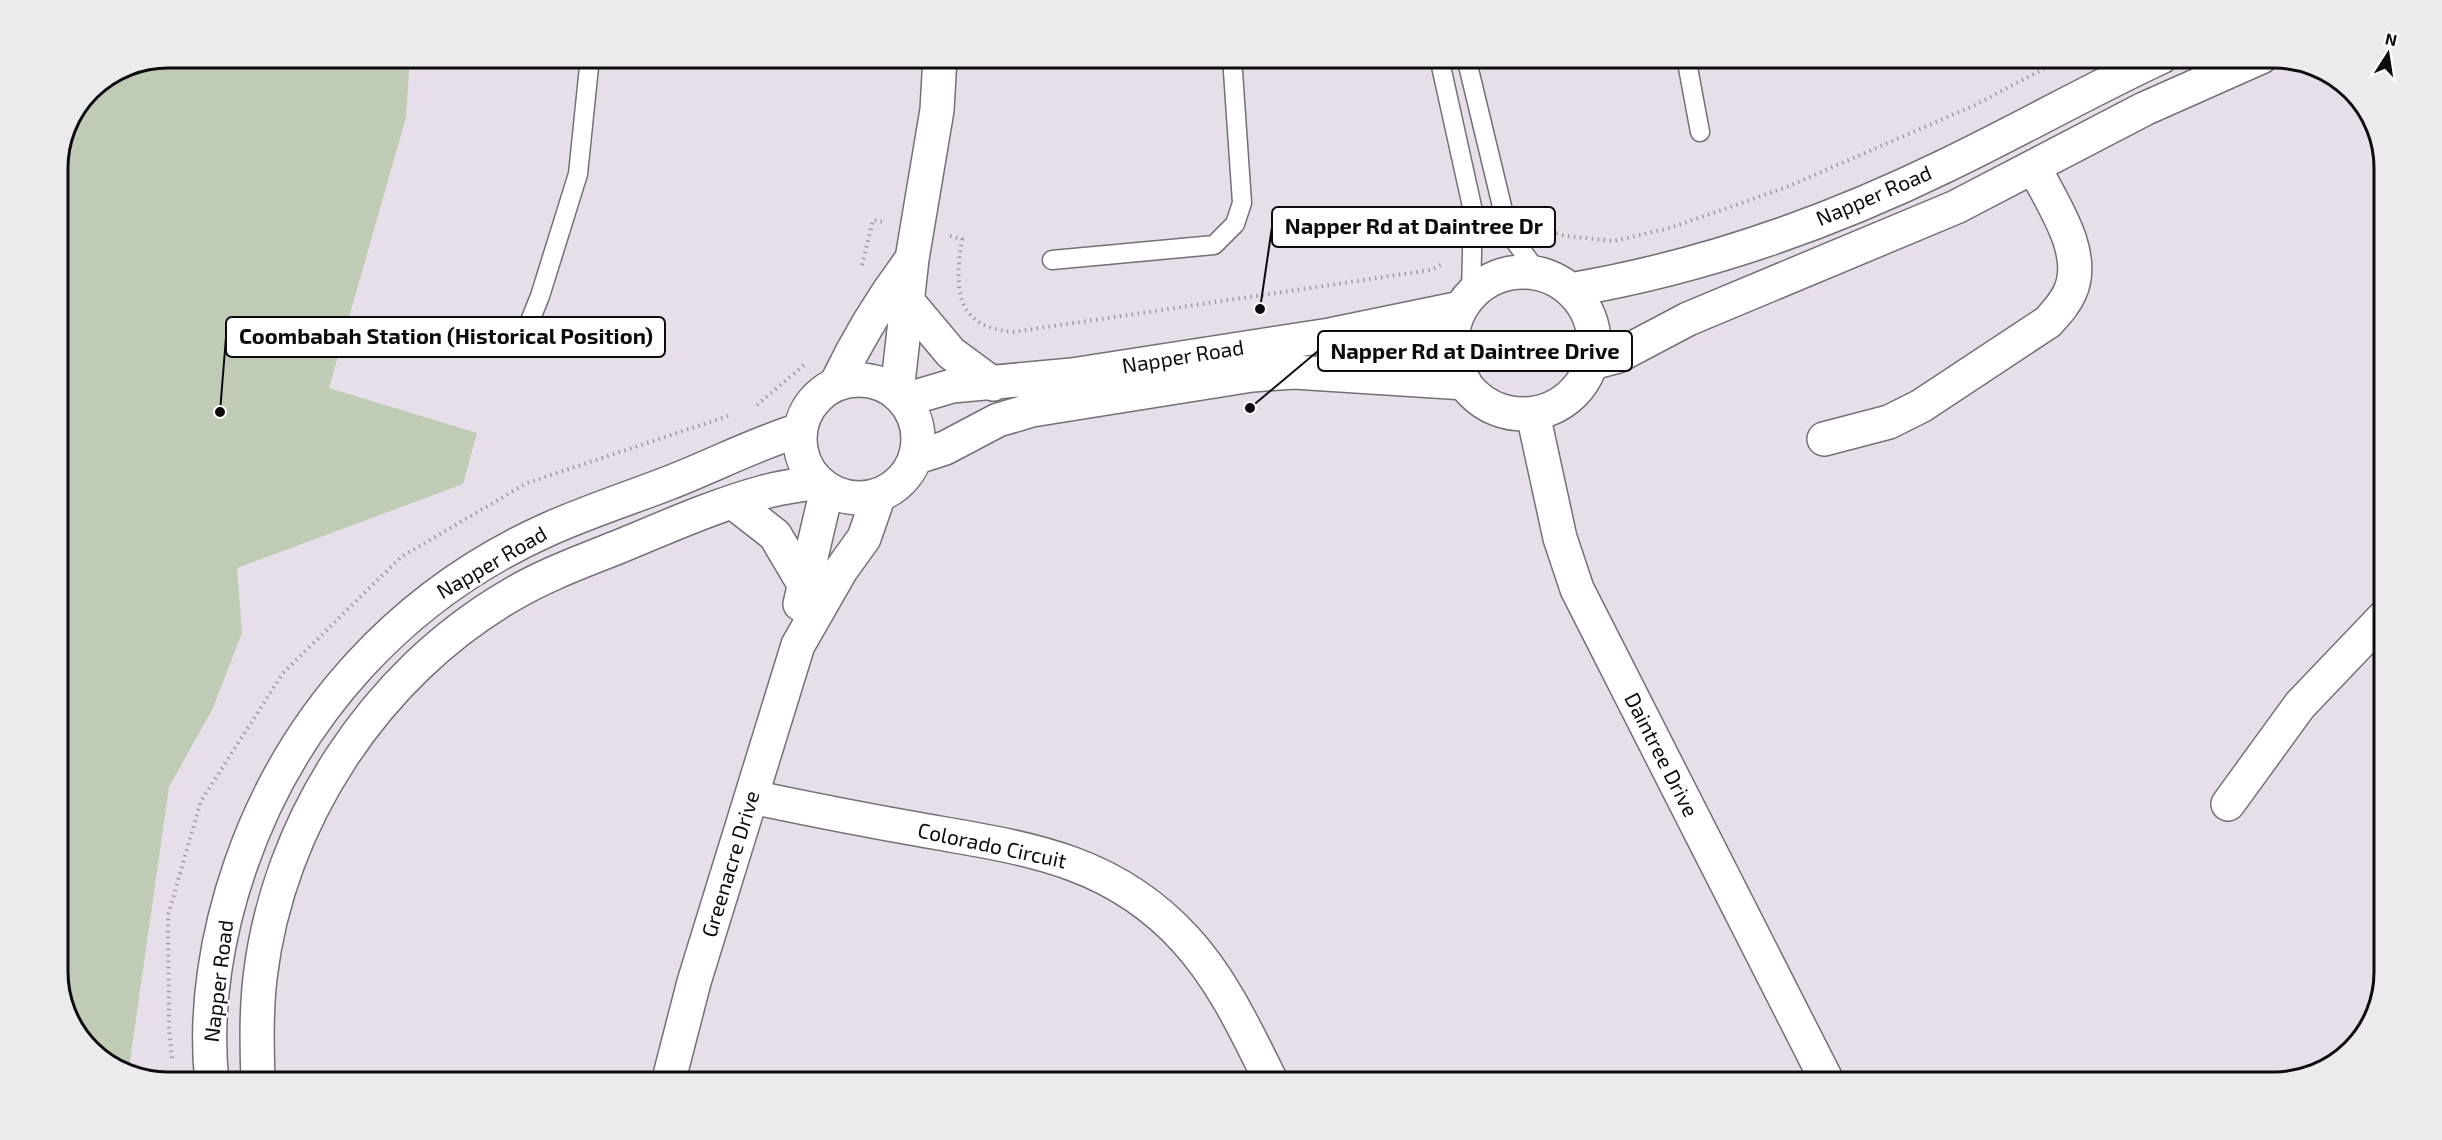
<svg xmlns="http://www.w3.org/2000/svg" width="2442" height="1140" viewBox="0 0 2442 1140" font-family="'Exo 2',sans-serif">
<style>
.green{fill:#bfcbb5}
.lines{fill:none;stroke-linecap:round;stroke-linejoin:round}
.service-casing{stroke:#756f78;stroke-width:21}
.minor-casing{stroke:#756f78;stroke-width:36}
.tertiary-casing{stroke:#756f78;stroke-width:36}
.secondary-casing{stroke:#756f78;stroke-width:36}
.path{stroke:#a19ca3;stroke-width:4;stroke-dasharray:1.5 4.5;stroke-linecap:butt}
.service{stroke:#fff;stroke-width:18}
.minor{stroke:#fff;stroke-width:33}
.tertiary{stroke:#fff;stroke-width:33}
.secondary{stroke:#fff;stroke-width:33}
.labels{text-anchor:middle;stroke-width:4.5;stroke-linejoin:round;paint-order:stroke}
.street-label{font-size:21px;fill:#0d0b0e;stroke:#fff}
.rim{fill:none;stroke:#0d0b0e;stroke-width:3}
.leader{fill:none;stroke:#0d0b0e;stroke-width:2}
.callout-dot{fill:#0d0b0e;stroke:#fff;stroke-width:2}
.callout{fill:#fff;stroke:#0d0b0e;stroke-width:2}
.callout-label{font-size:22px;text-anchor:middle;font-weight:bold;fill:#0d0b0e}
</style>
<rect width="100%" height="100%" fill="#e6dfe9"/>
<!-- green -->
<path class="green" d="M168,57H410L406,117L329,388L477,433L463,484L237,568L242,633L213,708L169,787L128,1075L80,1039L57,980V161L90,89L126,65Z"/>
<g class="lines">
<defs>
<path id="service" d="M1439,57L1473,211L1471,295
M1466,57L1506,223L1514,240L1539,274
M1686,57L1700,132
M1052,260L1214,245L1235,224L1242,203L1232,57
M524,336L540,296L578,174L590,57"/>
<path id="minor" d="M836,384C857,340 883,297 912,259
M897,392L912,259L937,110L940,57
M1824,439L1889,422L1921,406L2048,322C2056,313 2065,304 2070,292C2088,252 2051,202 2034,167
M752,797C809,809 865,820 922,830C1024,848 1111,858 1185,939C1223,980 1247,1033 1272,1083
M2228,804L2300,705L2385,616"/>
<path id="tertiary" d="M1533,414L1560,538L1577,589L1828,1083
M800,604L827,489
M668,1083L694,982L798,645L841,570L864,538L879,495"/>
<path id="secondary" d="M1452 343a71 71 0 1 1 142 0a71 71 0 1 1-142 0Z
M1570,290C1699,268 1828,223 1945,166C2018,131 2088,91 2161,57
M909,303L951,353L993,384
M1592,363L1618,356L1688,319L1956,207L2144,109L2261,57
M800 439a59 59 0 1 1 118 0a59 59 0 1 1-118 0Z
M905,400L952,386L1072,375L1330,335L1461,308
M917,457L945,448L998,420L1032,410L1252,375L1294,372L1465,383
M734,503L775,535L804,584
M212,1083C204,1010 217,933 241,864C293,714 403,594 549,529C587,512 627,499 666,484C711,467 754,444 800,430
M258,1083C257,1048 256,1013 260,978C278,822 375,674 511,595C546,574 586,560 623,545C669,526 716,505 764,492C782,487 800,485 818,482"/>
</defs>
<!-- service casing -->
<use href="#service" class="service-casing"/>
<!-- minor casing -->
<use href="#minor" class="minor-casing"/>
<!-- tertiary casing -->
<use href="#tertiary" class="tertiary-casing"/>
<!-- secondary casing -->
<use href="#secondary" class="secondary-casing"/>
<!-- path -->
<path class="path" d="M1539,228L1566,236L1614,241L1670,228L1787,187L1975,105L2066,57
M950,236L962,239C955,286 953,327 1013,332L1431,270L1444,263
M862,265L873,220L884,222
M757,405L804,365
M172,1058L169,1030L168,915L201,801L283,673L401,557L527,483L728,416"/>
<!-- service -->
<use href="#service" class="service"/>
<!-- minor -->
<use href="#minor" class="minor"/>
<!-- tertiary -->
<use href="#tertiary" class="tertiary"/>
<!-- secondary -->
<use href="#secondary" class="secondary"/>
</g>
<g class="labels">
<!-- street labels -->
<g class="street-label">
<text transform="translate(1874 196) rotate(-23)" y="7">Napper Road</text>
<text transform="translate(1183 357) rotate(-9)" y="7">Napper Road</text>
<text transform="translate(492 563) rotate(-30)" y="7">Napper Road</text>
<text transform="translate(1661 755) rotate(63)" y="7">Daintree Drive</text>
<text transform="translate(992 846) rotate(12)" y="7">Colorado Circuit</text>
<text transform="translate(731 864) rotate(-73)" y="7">Greenacre Drive</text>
<text transform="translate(219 981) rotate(-83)" y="7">Napper Road</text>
</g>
</g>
<!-- crop -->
<path d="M0 0H2442V1140H0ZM168 68H2274A100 100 0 0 1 2374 168V972A100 100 0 0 1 2274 1072H168A100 100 0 0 1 68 972V168A100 100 0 0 1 168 68Z" fill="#ecebec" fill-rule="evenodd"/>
<path class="rim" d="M168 68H2274A100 100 0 0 1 2374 168V972A100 100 0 0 1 2274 1072H168A100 100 0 0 1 68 972V168A100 100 0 0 1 168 68Z"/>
<!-- callouts -->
<path class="leader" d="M1260 309L1272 227M220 412L226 337M1250 408L1318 351"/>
<g class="callout-dot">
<circle cx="1260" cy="309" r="6"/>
<circle cx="220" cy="412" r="6"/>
<circle cx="1250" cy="408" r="6"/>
</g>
<g class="callout">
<rect x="1272" y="207" width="283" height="40" rx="6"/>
<rect x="226" y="317" width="439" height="40" rx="6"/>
<rect x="1318" y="331" width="314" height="40" rx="6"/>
</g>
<g class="callout-label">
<text x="1414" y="234">Napper Rd at Daintree Dr</text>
<text x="446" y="344">Coombabah Station (Historical Position)</text>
<text x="1475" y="359">Napper Rd at Daintree Drive</text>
</g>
<!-- north arrow -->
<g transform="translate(2388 54) rotate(12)" stroke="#ffffff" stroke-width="4.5" paint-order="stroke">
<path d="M0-4.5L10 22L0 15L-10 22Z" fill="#0d0b0e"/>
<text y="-9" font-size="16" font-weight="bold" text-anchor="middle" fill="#0d0b0e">N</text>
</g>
</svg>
